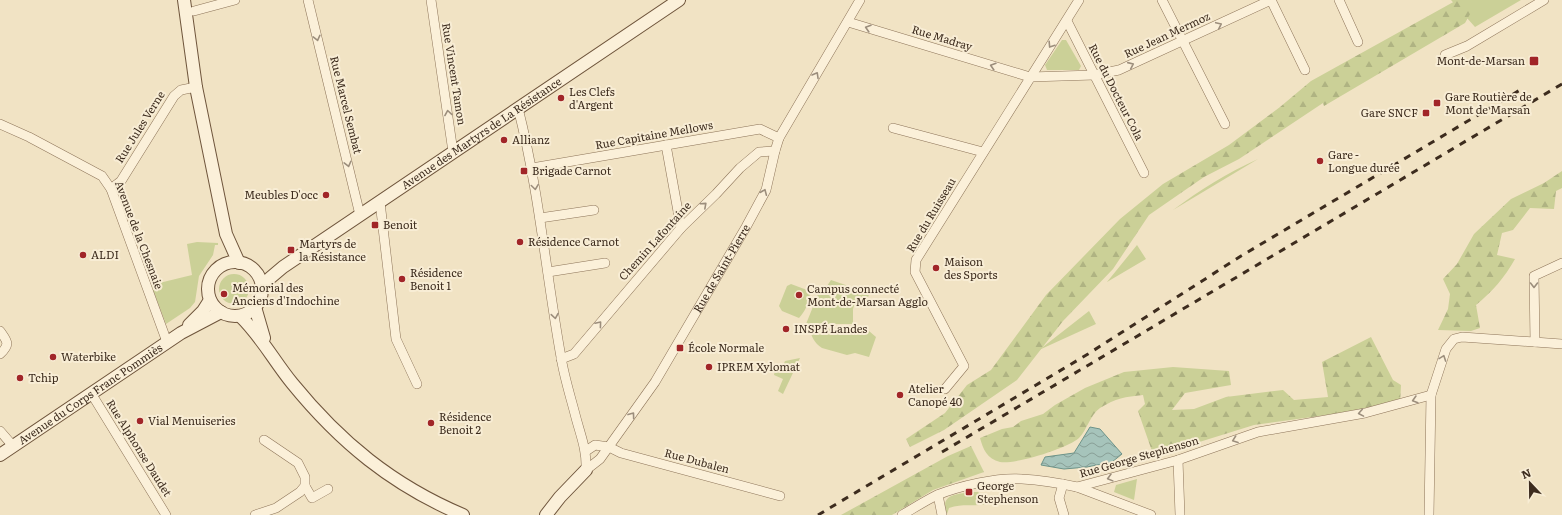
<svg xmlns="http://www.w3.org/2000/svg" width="1562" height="515" viewBox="0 0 1562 515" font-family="Literata,serif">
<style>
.green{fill:#cbd097}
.forest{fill:url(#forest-firs)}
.water{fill:url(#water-waves);stroke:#6c9389}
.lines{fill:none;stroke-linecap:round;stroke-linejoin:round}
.street-casing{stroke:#8d7459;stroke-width:10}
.secondary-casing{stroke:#6f553c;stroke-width:14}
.street{stroke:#fbf0d9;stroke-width:9}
.secondary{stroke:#fbf0d9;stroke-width:12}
.rail{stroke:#3d2c1e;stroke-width:3;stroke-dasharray:7 7;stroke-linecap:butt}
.oneway{stroke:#9c8e7c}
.poi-dot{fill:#a12528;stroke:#f8edd5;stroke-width:1.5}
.labels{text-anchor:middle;stroke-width:4;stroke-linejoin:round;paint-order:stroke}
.street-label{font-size:11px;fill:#3d2c1e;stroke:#f8edd5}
.poi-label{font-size:11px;fill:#3d2c1e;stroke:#f8edd5;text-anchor:start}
</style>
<defs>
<pattern id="forest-firs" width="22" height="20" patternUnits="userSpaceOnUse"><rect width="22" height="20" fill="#cbd097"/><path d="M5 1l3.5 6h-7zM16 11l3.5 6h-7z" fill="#afb382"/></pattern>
<pattern id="water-waves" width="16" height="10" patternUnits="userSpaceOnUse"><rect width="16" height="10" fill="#a6c4bb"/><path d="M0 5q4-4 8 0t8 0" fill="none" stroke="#889f97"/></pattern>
</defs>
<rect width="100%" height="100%" fill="#f1e3c4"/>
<!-- green -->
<path class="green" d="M1451,0H1521L1475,27Z
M1062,40H1066L1081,66L1079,70H1047L1045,65Z
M1258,159L1173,210C1200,190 1227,173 1258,159Z
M197,242L218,243V245H215L213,255L199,276L195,302L190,308L166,324L151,285L192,275L187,244Z
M1137,245L1146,259L1107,282Z
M219 289a15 15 0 1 1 30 0a15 15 0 1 1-30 0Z
M831,280L866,292L869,296L855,303L853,309V324H806L821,287L823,285L827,286Z
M791,284L807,290L810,294C809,302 805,312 799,318L782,311L779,306L787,286Z
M1089,311L1096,324L1039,350Z
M809,328L856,330L861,328L863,333L869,331L876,337L869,357L855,353L847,355L822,348C814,343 812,337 809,328Z
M800,358L783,394L778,391L783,379L774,375L775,370L783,366L785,361Z
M1137,479L1134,500L1114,492L1116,485Z
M973,492H978L982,496L986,504C973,507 963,503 949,508L947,514C939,494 957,494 973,492Z"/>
<!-- forest -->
<path class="forest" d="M1457,0H1478L1465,23L1324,106L1323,103L1239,159L1204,177L1149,215L1113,269L1063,321L1017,380L944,430L910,447L906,439L945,413L967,385L991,370L1046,295L1120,219L1163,184L1229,145L1280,107L1311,81Z
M1562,171V188L1556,191L1554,209L1530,208L1513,230L1502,233L1497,255L1515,259C1505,277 1492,292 1476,305L1480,328L1471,331L1438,330L1448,309L1450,294L1443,279L1457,264L1474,234L1511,199L1544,183Z
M1371,337L1393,380L1401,385L1400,405L1254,425L1164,453L1153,454L1138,411L1145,404L1143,395C1125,397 1116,398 1100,408C1090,415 1087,430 1079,438C1068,448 1015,465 1000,462C987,459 983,449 980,438L1002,429L1013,427L1021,421L1043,414L1055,405L1085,388L1124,372L1173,367L1229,371L1231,385L1185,393L1172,410L1194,409L1226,397L1283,390L1294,400L1328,397L1322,362Z
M971,446L984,472L933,490L892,515H841L948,456Z"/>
<!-- water -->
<path class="water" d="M1090,427L1100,429L1122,454L1112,462L1087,467L1064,469L1041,465L1045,457L1074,453Z"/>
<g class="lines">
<defs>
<g id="street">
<path d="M308,0L360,215"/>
<path d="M431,0L453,152"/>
<path d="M1162,0L1225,124"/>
<path d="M1271,0L1305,70"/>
<path d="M1339,0L1358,42"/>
<path d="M194,11L235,0"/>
<path d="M1067,21L1144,173"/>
<path d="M848,22L1030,77L1094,75L1119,70L1271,0"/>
<path d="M1445,55L1467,46L1544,0"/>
<path d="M518,108C539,190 546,274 561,357C564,376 570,395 575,414C580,434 587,449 586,470"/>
<path d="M0,124L29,137L102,176L111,189L167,342"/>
<path d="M893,128L983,152"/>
<path d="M666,145L681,228"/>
<path d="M532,168L760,129L779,138"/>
<path d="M111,189L121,181L174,96L181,90L196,87"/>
<path d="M380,202L396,339L417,384"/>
<path d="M540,218L594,210"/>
<path d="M548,272L605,263"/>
<path d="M0,331C7,341 11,344 0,354"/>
<path d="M1535,342L1534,276L1562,263"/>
<path d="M561,359L574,354L681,228L716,194L740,168L759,152L775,151"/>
<path d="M945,389L964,366L915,272L916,260L1079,0"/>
<path d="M91,393L166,515"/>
<path d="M0,431L13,446"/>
<path d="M586,451L595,445L609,447L621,453L780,496"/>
<path d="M1178,460L1180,515"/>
<path id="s1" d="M586,470L600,459L655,382L746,227L766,190L775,151L779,138L860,0"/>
<path d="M1063,484L1059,498L1064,515"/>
<path d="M305,486L312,498L328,489"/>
<path d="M1077,487L1151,515"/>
<path d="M938,495L942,515"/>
<path d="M255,515L276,508L300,492L305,486V477L298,463L264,440"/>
<path d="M902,515C914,508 925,501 937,495C960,486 997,477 1022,479C1040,480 1059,483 1077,487L1178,460L1258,432L1365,413L1431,395"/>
<path d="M1429,515L1431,395L1446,349L1454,339L1462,337L1562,344"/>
</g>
<g id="secondary">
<path d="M184,0L196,87L226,234L239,263"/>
<circle cx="235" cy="289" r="27"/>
<path id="s2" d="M262,289L270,278L283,267L679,0"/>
<path d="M255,307L264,338"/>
<path d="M240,316C261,336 274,361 292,383C340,442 392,485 463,515"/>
<path d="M189,325L203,311L210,300"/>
<path id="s3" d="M0,455L181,333L221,312"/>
<path d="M546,515L560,497L586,470"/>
</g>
</defs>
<!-- street casing -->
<use href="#street" class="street-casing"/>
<!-- secondary casing -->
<use href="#secondary" class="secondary-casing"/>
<!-- street -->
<use href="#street" class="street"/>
<!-- secondary -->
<use href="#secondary" class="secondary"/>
<!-- rail -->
<path class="rail" d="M942,452L1562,84
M818,515L1088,354L1241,256L1520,90"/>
</g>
<!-- one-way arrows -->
<defs><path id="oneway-chevron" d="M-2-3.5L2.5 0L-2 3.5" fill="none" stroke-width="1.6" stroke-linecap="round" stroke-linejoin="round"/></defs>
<g class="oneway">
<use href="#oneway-chevron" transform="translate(1219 25) rotate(-25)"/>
<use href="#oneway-chevron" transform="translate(868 28) rotate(-163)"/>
<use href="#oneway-chevron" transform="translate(317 38) rotate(76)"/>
<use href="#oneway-chevron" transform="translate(1051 45) rotate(123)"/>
<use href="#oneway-chevron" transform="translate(1131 65) rotate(-24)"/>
<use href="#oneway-chevron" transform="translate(993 66) rotate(-163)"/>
<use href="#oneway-chevron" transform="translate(816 75) rotate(-60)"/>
<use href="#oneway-chevron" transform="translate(448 113) rotate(-99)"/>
<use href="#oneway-chevron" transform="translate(348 164) rotate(76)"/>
<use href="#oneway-chevron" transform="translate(535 187) rotate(82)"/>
<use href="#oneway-chevron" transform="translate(764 192) rotate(-67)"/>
<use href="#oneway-chevron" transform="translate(704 205) rotate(-42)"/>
<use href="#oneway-chevron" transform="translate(1534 285) rotate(90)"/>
<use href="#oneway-chevron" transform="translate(555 316) rotate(81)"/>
<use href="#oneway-chevron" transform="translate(599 324) rotate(-50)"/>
<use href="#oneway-chevron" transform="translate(1443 358) rotate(-70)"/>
<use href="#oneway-chevron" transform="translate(1415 400) rotate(164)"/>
<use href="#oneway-chevron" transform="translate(1361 413) rotate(170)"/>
<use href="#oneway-chevron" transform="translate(632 415) rotate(-54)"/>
<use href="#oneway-chevron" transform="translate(1235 440) rotate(160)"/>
<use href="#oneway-chevron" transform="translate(1110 478) rotate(165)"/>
</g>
<!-- markers -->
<g class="poi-dot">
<rect x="1529" y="56" width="10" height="10" rx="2"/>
<circle cx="561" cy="98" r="4"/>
<rect x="1433" y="99" width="8" height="8" rx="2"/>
<rect x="1422" y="109" width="8" height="8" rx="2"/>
<circle cx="504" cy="140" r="4"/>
<circle cx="1320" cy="161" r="4"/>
<rect x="520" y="167" width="8" height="8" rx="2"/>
<circle cx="326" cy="195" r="4"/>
<rect x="371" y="221" width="8" height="8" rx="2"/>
<circle cx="520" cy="242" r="4"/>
<rect x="287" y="246" width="8" height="8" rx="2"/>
<circle cx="83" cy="255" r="4"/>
<circle cx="936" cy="268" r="4"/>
<circle cx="402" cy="279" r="4"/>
<circle cx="224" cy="294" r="4"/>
<circle cx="799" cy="295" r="4"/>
<circle cx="786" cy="329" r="4"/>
<rect x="676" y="344" width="8" height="8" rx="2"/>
<circle cx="53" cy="357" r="4"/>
<circle cx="709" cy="367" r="4"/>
<circle cx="20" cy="378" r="4"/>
<circle cx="900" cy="395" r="4"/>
<circle cx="140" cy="421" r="4"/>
<circle cx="431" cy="423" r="4"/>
<rect x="965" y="488" width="8" height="8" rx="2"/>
</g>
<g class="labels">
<!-- street labels -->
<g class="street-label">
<text transform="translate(1167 35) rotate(-25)" y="4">Rue Jean Mermoz</text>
<text transform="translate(942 38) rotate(17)" y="4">Rue Madray</text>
<text transform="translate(454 74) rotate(81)" y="4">Rue Vincent Tamon</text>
<text transform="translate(1116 92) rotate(63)" y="4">Rue du Docteur Cola</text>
<text transform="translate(346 105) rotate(76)" y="4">Rue Marcel Sembat</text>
<text transform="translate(140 127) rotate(-58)" y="4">Rue Jules Verne</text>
<text dy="4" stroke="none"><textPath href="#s2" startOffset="270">Avenue des Martyrs de La Résistance</textPath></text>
<text transform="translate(654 135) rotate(-10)" y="4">Rue Capitaine Mellows</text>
<text transform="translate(931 215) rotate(-59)" y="4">Rue du Ruisseau</text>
<text transform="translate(139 235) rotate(69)" y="4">Avenue de la Chesnaie</text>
<text transform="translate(655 241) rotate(-48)" y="4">Chemin Lafontaine</text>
<text dy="4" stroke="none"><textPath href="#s1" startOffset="244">Rue de Saint-Pierre</textPath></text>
<text dy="4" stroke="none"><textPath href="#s3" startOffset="109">Avenue du Corps Franc Pommiès</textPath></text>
<text transform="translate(139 448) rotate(58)" y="4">Rue Alphonse Daudet</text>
<text transform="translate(1139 457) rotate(-16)" y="4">Rue George Stephenson</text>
<text transform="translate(697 461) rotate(15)" y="4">Rue Dubalen</text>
</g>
<!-- poi labels -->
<g class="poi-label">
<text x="1525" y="65" text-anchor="end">Mont-de-Marsan</text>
<text x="569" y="96">Les Clefs<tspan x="569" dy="13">d'Argent</tspan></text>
<text x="1445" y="101">Gare Routière de<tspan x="1445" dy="13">Mont de Marsan</tspan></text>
<text x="1418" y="117" text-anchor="end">Gare SNCF</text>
<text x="512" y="144">Allianz</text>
<text x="1328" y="159">Gare -<tspan x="1328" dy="13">Longue durée</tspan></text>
<text x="532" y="175">Brigade Carnot</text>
<text x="318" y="199" text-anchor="end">Meubles D'occ</text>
<text x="383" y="229">Benoit</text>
<text x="528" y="246">Résidence Carnot</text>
<text x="299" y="248">Martyrs de<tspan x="299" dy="13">la Résistance</tspan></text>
<text x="91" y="259">ALDI</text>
<text x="944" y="266">Maison<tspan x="944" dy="13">des Sports</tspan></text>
<text x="410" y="277">Résidence<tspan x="410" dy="13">Benoit 1</tspan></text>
<text x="232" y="292">Mémorial des<tspan x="232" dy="13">Anciens d'Indochine</tspan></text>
<text x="807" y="293">Campus connecté<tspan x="807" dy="13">Mont-de-Marsan Agglo</tspan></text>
<text x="794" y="333">INSPÉ Landes</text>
<text x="688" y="352">École Normale</text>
<text x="61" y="361">Waterbike</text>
<text x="717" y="371">IPREM Xylomat</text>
<text x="28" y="382">Tchip</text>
<text x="908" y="393">Atelier<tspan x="908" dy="13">Canopé 40</tspan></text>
<text x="439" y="421">Résidence<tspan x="439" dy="13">Benoit 2</tspan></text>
<text x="148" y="425">Vial Menuiseries</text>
<text x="977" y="490">George<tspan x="977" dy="13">Stephenson</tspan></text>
</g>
</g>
<!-- north arrow -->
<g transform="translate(1530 483) rotate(338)" stroke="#f8edd5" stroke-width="3" paint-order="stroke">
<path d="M0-3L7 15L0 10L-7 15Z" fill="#3d2c1e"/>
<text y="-6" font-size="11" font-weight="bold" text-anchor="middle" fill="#3d2c1e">N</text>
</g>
</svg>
